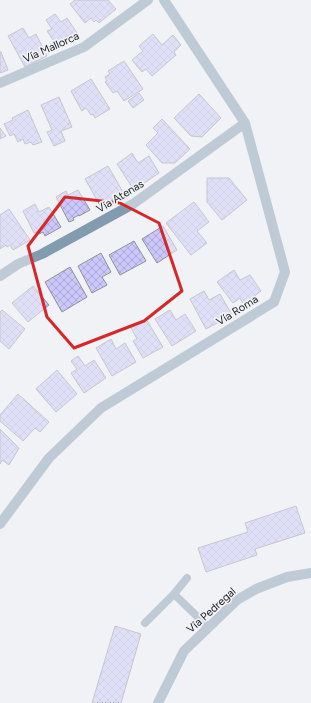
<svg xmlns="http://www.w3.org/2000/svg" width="311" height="703" viewBox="0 0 311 703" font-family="Figtree,sans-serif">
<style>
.building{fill:url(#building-cross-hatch);stroke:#929296}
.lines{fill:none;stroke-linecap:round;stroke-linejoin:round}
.service{stroke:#829caf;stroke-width:8}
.minor{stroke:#829caf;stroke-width:10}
.marked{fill:none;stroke:#d62828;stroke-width:3;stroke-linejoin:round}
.labels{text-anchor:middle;stroke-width:3.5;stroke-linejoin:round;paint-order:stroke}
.street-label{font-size:11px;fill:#1c1d1e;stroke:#f0f2f6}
</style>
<defs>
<pattern id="building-cross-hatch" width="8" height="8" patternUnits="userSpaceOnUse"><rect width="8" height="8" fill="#cbc7fb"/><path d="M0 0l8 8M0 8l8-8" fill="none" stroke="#aeaad7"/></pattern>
</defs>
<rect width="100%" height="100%" fill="#f0f2f6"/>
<!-- building -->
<path class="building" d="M75,0H108L116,9L99,23L96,20L94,22L91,18L85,23L70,4Z
M55,14L61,22L67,18L79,36L71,41L67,36L65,37L69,42L63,46L61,43L59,44L57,41L55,43L47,31L52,29L46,20Z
M23,28L29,38L36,34L47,56L25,67L8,36Z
M153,34L162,45L173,35L181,45L174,52L176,55L152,76L146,69L142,72L132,60L143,51L139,46Z
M0,52H1L8,70L0,73Z
M124,61L143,89L124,101L117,91L113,93L105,82L107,81L105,77L110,74L108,71Z
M91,79L110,109L95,118L93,114L91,115L86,108L82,111L71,91Z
M139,93L144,100L133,108L128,101Z
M199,94L221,118L202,137L191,136L174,118Z
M59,97L72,127L61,131L65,141L54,146L47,132L52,130L41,105Z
M28,110L42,142L33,145L31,142L25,144L23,139L18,142L14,134L10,136L4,124L13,120L12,118Z
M162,119L190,149L175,163H162L146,145L158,133L153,128Z
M0,128L6,136L0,139Z
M132,153L138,163L149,156L159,173L134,190L117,164Z
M108,166L124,194L101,207L85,179Z
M207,178H229L247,200L222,220L207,202Z
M78,190L90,210L79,216V215L73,218L74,220L69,222L56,197L66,191L68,195Z
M194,202L209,222L197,231L207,243L191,255L166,223Z
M35,204L39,212L49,207L61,227L45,236L43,232L39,234L38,231L34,233L23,211Z
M9,209L30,240L13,250L10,245L7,247L6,245L0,249V215Z
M163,226L177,250L157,263L142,239Z
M134,241L146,261L120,275L109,255Z
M101,253L111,272L102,277L107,285L92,293L78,266Z
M70,267L87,297L62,312L45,282Z
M234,270L240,280L250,275L261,291L243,304L240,298L233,303L217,282Z
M33,286L49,305L28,322L12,303Z
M204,291L209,300L220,294L232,315L206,329L190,299Z
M2,310L25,329L9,349L0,341V312Z
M170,310L176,320L185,314L196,331L172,346L155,319Z
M146,319L163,347L143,358L133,341L137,339L131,328Z
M111,339L116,349L125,343L136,362L112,376L96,348Z
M78,356L85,366L94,360L106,378L84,393L71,373L77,369L71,361Z
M57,370L77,394L56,412L36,389Z
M18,394L49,422L40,432L35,428L23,441L0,421V415Z
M0,429L19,448L9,465L2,460L0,464Z
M296,506L305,533L255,549L257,555L206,572L198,548L248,532L245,523Z
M115,626L141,634L121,703H92Z"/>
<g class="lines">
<!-- service -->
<path class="service" d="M174,594L208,627
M145,623L174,594L187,578"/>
<!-- minor -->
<path class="minor" d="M0,83L84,47L148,0
M0,276L18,264L42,254L133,204L245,123
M0,524L49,458L101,408L274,302L285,272L245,123L164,0
M158,703L184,651L237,600L256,589L287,577L311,573"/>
</g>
<!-- marked area -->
<path d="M0 0H311V703H0ZM65,197L120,203L159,223L182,291L144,321L74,348L47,317L28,246Z" fill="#f0f2f6" fill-opacity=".55" fill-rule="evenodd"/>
<path class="marked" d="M65,197L120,203L159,223L182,291L144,321L74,348L47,317L28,246Z"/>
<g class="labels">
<!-- street labels -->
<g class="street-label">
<text transform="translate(51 47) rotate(-24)" y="4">Vía Mallorca</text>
<text transform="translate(120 196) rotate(-31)" y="4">Vía Atenas</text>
<text transform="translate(237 310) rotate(-32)" y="4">Vía Roma</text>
<text transform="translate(211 610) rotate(-42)" y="4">Vía Pedregal</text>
</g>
</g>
</svg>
